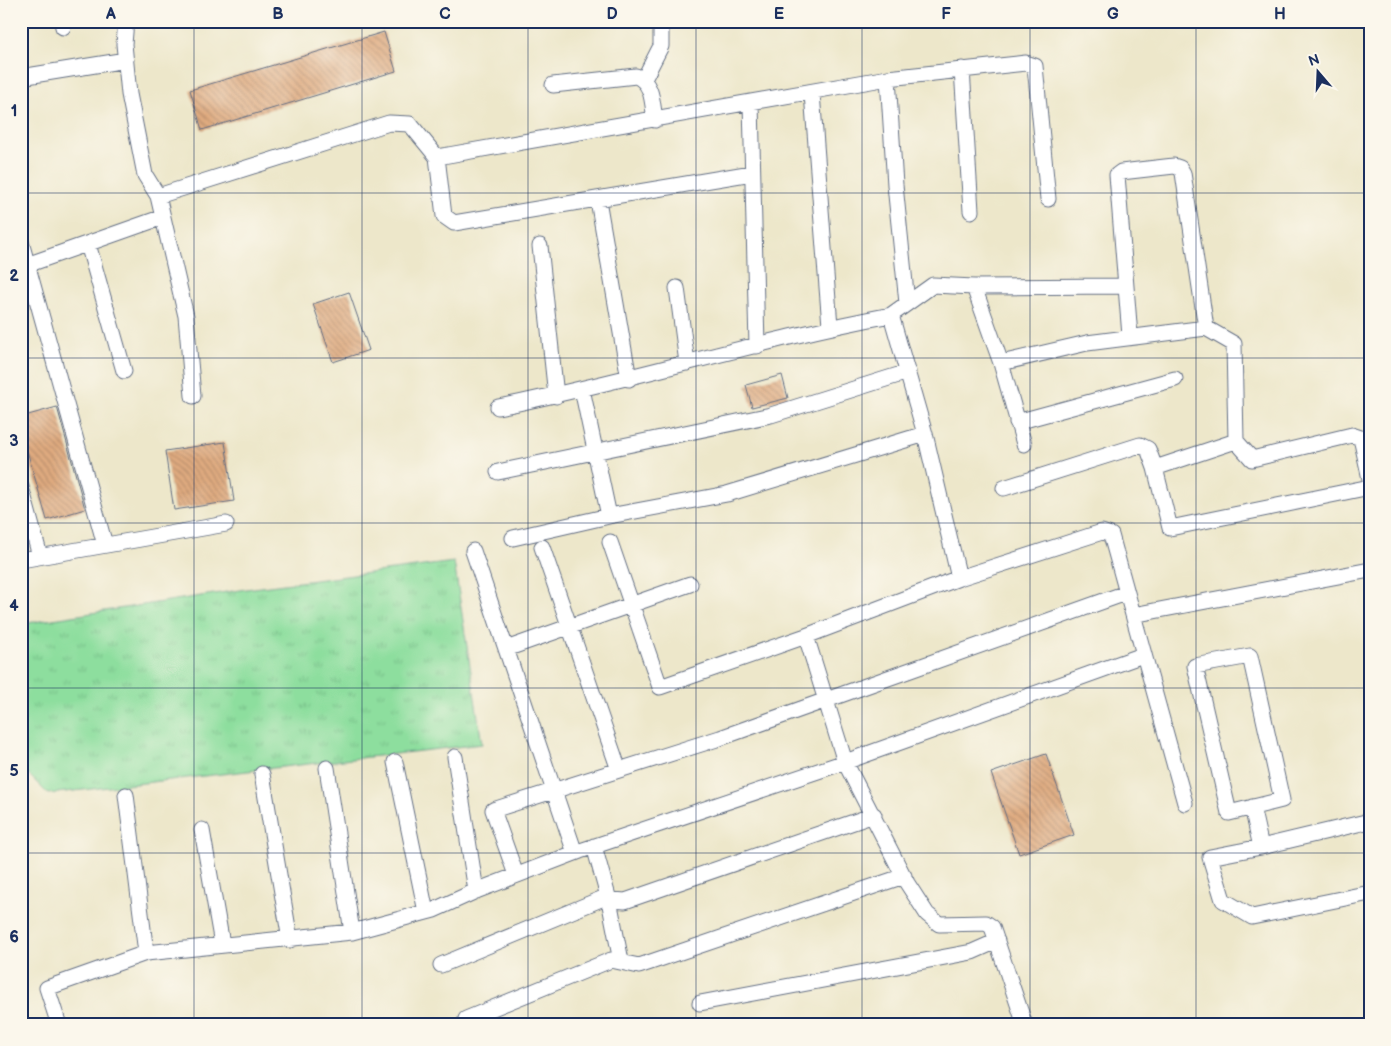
<svg xmlns="http://www.w3.org/2000/svg" width="1391" height="1046" viewBox="0 0 1391 1046" font-family="'Balsamiq Sans',sans-serif">
<style>
.grass{fill:url(#grass-tufts);stroke:#54867e}
.building{fill:url(#building-back-hatch)}
.lines{fill:none;stroke-linecap:round;stroke-linejoin:round}
.minor-casing{stroke:#646f84;stroke-width:17}
.minor{stroke:#fff;stroke-width:15}
.grid{fill:none;stroke:#1b2f5e;stroke-width:1;stroke-opacity:0.55}
.neatline{fill:none;stroke:#1b2f5e;stroke-width:2}
.grid-label{font-size:16px;text-anchor:middle;font-weight:bold;fill:#1b2f5e}
</style>
<defs>
<pattern id="grass-tufts" width="24" height="20" patternUnits="userSpaceOnUse" patternTransform="scale(1.25)"><rect width="24" height="20" fill="#8dde9e"/><path d="M3 7l-1-3M5 7V3M7 7l1-3M15 17l-1-3M17 17v-4M19 17l1-3" fill="none" stroke="#79bf8a"/></pattern>
<pattern id="building-back-hatch" width="6" height="6" patternUnits="userSpaceOnUse" patternTransform="scale(1.25)"><rect width="6" height="6" fill="#dfaa7f"/><path d="M-1 5l2 2M0 0l6 6M5-1l2 2" fill="none" stroke="#b48b6b"/></pattern>
</defs>
<rect width="100%" height="100%" fill="#fbf7ec"/>
<filter id="ink" filterUnits="userSpaceOnUse"><feTurbulence type="fractalNoise" baseFrequency=".02" numOctaves="2"/><feDisplacementMap in="SourceGraphic" scale="10" xChannelSelector="R" yChannelSelector="G"/><feConvolveMatrix kernelMatrix="1 2 1 2 8 2 1 2 1" color-interpolation-filters="sRGB"/></filter>
<filter id="wash" filterUnits="userSpaceOnUse"><feTurbulence type="fractalNoise" baseFrequency=".0096" numOctaves="4" result="noise"/><feDisplacementMap in="SourceGraphic" scale="20" xChannelSelector="R" yChannelSelector="G"/><feGaussianBlur stdDeviation="1.12" result="paint"/><feColorMatrix in="noise" values="0 0 0 0 0 0 0 0 0 0 0 0 0 0 0 0 0 1.4 0 .05"/><feComposite in="paint" operator="in"/></filter>
<g filter="url(#wash)">
<rect width="100%" height="100%" fill="#ede7ca"/>
<!-- grass -->
<path class="grass" d="M454,562L482,744L48,794L21,767V624L246,589Z"/>
<g id="blocks">
<!-- building -->
<path class="building" d="M384,32L396,71L202,130L190,90Z
M349,292L369,350L333,362L313,304Z
M782,375L788,398L752,407L746,385Z
M57,407L85,509L47,520L21,430V417Z
M225,442L234,501L174,510L165,451Z
M1046,754L1074,835L1019,854L991,773Z"/>
</g>
</g>
<g filter="url(#ink)">
<use href="#blocks" fill-opacity="0" stroke="#646f84" stroke-width="1"/>
<g class="lines">
<defs>
<path id="minor" d="M62,21L63,27
M126,21L124,44L129,94L145,175L158,196L186,316L193,396
M962,69L971,211
M21,77L126,60
M888,78L895,185L907,303
M644,79L661,46V21
M553,85L636,76C653,83 652,102 655,120
M812,93L830,326
M751,103L757,346
M437,157L888,78L1026,63L1035,66L1048,199
M158,196L389,123L410,124L437,157L444,216L454,223L752,173
M598,200L629,379
M21,242L105,545
M88,244L124,371
M540,246L556,396
M21,267L163,217
M974,287L1001,363L1024,444
M677,288L687,363
M1130,336L1117,175L1121,172L1174,166L1180,168L1183,173L1206,328
M1001,363L1087,343L1206,328L1234,344L1236,441L1252,459L1352,435L1361,438L1370,479
M582,389L609,516
M498,407C630,381 759,340 891,315
M1017,422L1175,379
M1155,468L1170,528L1370,487
M498,472L771,415L908,372
M21,487L40,556
M1004,488L1140,445L1148,449L1155,468L1236,441
M513,538L609,516L727,494L925,434
M610,542L660,687L806,636L959,578L925,434L891,315L933,285L974,287L1124,286
M542,547L619,770
M473,551L575,853
M21,560L226,524
M959,578L1102,532L1111,535L1185,803
M1133,615L1370,570
M806,636L845,762L907,883L927,914L939,924L986,923L992,927L1025,1025
M506,649L690,584
M1250,656L1282,800L1229,813L1195,666Z
M455,757L476,891
M395,762L426,912
M327,768L352,932
M262,774L290,940
M126,795L146,953
M1252,807L1261,847
M1370,821L1261,847L1210,857L1223,900L1252,917L1370,893
M202,830L222,944
M594,846L609,900L621,961
M516,875L493,810L720,738L1126,593
M441,965L601,899L625,901L874,815
M700,1003L972,952L997,941
M466,1019L611,960L639,966L904,876
M59,1025L47,988L146,953L352,932L434,910L476,891L580,851L845,762L1143,655"/>
</defs>
<!-- minor casing -->
<use href="#minor" class="minor-casing"/>
<!-- minor -->
<use href="#minor" class="minor"/>
</g>
</g>
<!-- grid -->
<path class="grid" d="M194,21V1025M362,21V1025M528,21V1025M696,21V1025M862,21V1025M1030,21V1025M1196,21V1025M21,193H1370M21,358H1370M21,523H1370M21,688H1370M21,853H1370"/>
<!-- margin -->
<rect width="1391" height="1046" fill="none" stroke="#fbf7ec" stroke-width="55"/>
<!-- north arrow -->
<g transform="translate(1318 72) rotate(341)" stroke="#fbf7ec" stroke-width="4" paint-order="stroke">
<path d="M0-4L9 19L0 12L-9 19Z" fill="#1b2f5e"/>
<text y="-8" font-size="14" font-weight="bold" text-anchor="middle" fill="#1b2f5e">N</text>
</g>
<rect x="28" y="28" width="1336" height="990" class="neatline"/>
<g class="grid-label">
<text x="111" y="19">A</text>
<text x="278" y="19">B</text>
<text x="445" y="19">C</text>
<text x="612" y="19">D</text>
<text x="779" y="19">E</text>
<text x="946" y="19">F</text>
<text x="1113" y="19">G</text>
<text x="1280" y="19">H</text>
<text x="14" y="116">1</text>
<text x="14" y="281">2</text>
<text x="14" y="446">3</text>
<text x="14" y="611">4</text>
<text x="14" y="776">5</text>
<text x="14" y="942">6</text>
</g>
</svg>
